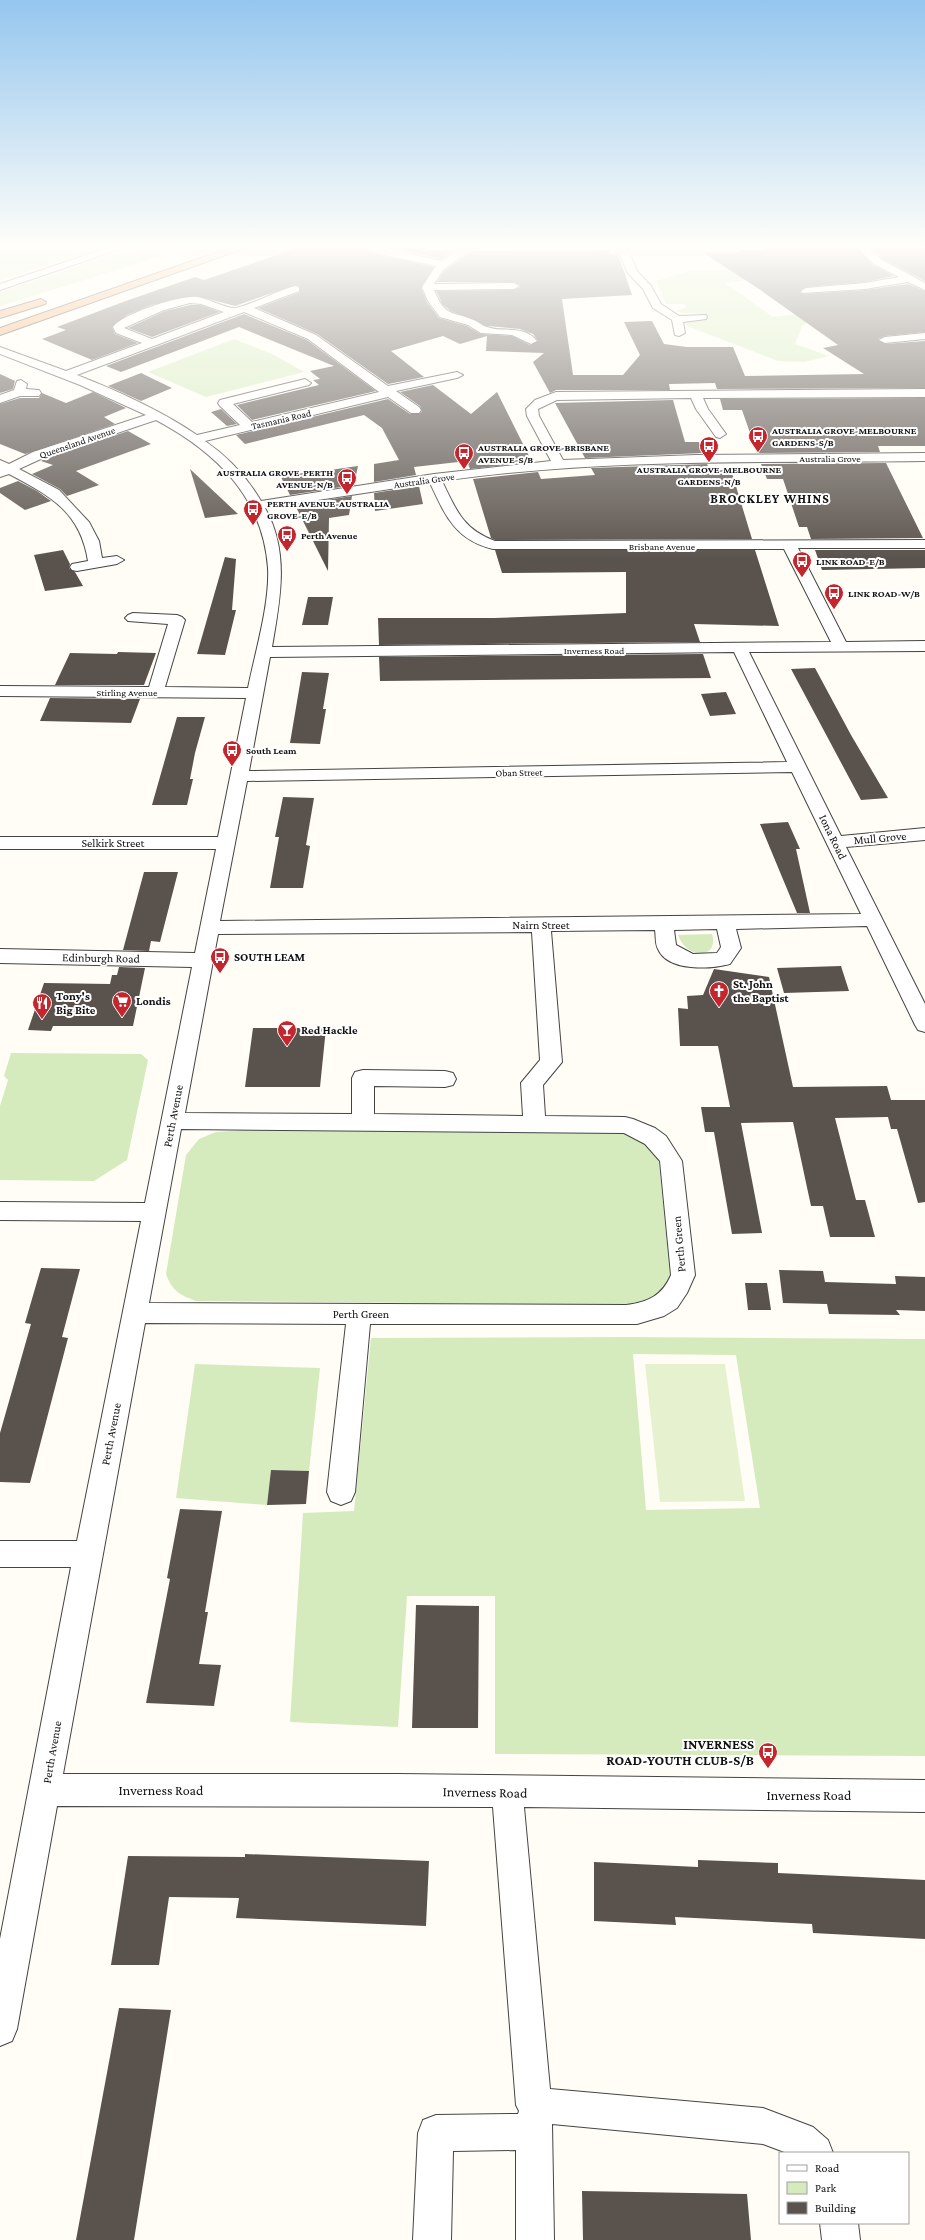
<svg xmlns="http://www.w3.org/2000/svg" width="925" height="2240" viewBox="0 0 925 2240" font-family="'Crimson Pro',serif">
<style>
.green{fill:#d5ebbd;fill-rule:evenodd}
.pitch{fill:#e6f2cf}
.building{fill:#5a524d}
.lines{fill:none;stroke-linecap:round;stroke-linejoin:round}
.minor-casing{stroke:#444;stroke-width:2}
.highway-casing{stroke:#222;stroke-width:2}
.minor{fill:#fff;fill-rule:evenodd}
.highway{fill:#f5a25d;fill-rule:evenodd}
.labels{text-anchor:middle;stroke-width:4;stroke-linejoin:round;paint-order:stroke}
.far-street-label{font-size:10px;fill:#111;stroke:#fff}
.far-poi-label{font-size:10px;font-weight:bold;fill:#111;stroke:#fff;text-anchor:start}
.street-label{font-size:12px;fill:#111;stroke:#fff}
.poi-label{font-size:12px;font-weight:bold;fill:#111;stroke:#fff;text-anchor:start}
.far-district-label{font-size:13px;font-weight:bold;letter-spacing:1px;fill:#111;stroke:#fff}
.near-poi-label{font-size:14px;font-weight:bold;fill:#111;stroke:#fff;text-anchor:end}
.near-street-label{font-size:14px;fill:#111;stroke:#fff}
</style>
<rect width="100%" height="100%" fill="#fffdf5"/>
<!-- green -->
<path class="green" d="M0,246H108L0,280Z
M138,246H194L0,306V292Z
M743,269L751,279L725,283L773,317L807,313L810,320L802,326L795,344L829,356L804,362L778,361L687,326L686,323L710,317C701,310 687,316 677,311L687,307L685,304H666L656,281L690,271Z
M234,339L274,355L304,372L206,397L148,372Z
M712,934C720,958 687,961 678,935Z
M11,1053L141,1054L148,1060L127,1160L94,1181L0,1180V1106L8,1080L4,1076Z
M243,1130L621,1132C641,1138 651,1141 659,1162L670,1275L660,1292L648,1300L634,1305L196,1301C180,1295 172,1291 166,1274L186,1155L199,1139L216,1132Z
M628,1337L925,1339V1756L495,1754V1596H407L398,1727L290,1722L303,1513L354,1511L371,1338ZM633,1354L736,1355L760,1508L646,1510Z
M195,1364L320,1368L309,1471L271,1470L267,1505L176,1498Z"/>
<!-- pitch -->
<path class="pitch" d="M645,1364H725L745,1501L660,1502Z"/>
<!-- building -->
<path class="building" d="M303,246H368L365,249L371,253L434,267L421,288L427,302L439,318L467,326L481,334L512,336L530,345L538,341L533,334L520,329L487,326L451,311L443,305L436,291L514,290L520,287V285L514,282H437L444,271L471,251L609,250L610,254H618L632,295L562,299L573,375H623L640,355L624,322L652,321L664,344L687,347H733L745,376L864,374L823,348L838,345L759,289L702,252H740L739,250H766L765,248L791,246H855L873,265L894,276L865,282L806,287L800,292L802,294L865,290L908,284L925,291V332L885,336L878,339L885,344L925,341V388L717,389L715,383L669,384L670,390H556L550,393L533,362L544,353L486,351L487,336L460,344L443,336L391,351L424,377L388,384L317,334L258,308L300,292V286L295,285L235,306L197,296L178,298L152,305L127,315L112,327L115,334L138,343L92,360L42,339L66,330L57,327L123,302L195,277L204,280Z
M382,246H432L424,250H454L442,259Z
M870,246H925V281L883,259Z
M190,305H201L220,312L152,337L128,328L165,311Z
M244,314L307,340L376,391L252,420L237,405L319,385L313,380L320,379L310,371L334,366L239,327L121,372L106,366Z
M141,373L172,388L141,401L108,386Z
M0,374L15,381L13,389L0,393Z
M433,385L471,414L497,392L532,462L470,469L467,461L414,467L416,475L374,482V464L399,460L382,428L364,415L245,444L236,435L388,399L410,414H419L422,411L420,406L400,392Z
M93,392L126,408L104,417L115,424L25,454L0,444V404L20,398H39L42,393L66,403Z
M925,398V446H878L880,452L757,453L742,410H723L720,399Z
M673,400L685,442H699L703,453L585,458L555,403Z
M221,409L237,424L227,426L211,412Z
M128,431L151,444L76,471L99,485L67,496L60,489L32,474L53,465L41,461L44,459Z
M886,463L923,538L811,539L807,527H799L783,479H767L761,464Z
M707,464L711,473H732L752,539L495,540L491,538L473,479L538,472L541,479L595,475L591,468Z
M358,466L354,485L290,495L281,477Z
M190,469L238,514L205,518Z
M18,481L37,491L51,501L25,510L0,493V488Z
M419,486L423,504L375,511L374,493Z
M352,496L349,515L329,518L328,571L295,505Z
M63,550L70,564L69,568L75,572L83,586L45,591L34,555Z
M495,550H755L779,626L694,624L700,642L379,645L378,618H494L626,613V572L502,573Z
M815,550H925V568L822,570Z
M225,557L236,559L232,610H236L225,655L197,654Z
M308,597H333L328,625H302Z
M118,652L156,653L144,685H55L70,653L117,654Z
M703,654L711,678L380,681L379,657Z
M815,668L851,735L888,798L861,800L791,669Z
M302,672L329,673L323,709H326L320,744L290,743Z
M726,692L736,714L710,716L701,694Z
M50,698L140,699L131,723L40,721Z
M177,717H205L195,753L190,779H193L187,805H152Z
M283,797L314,798L306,845L310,846L303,888H270L279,837H275Z
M788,822L800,849H796L810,913H797L760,824Z
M144,872H178L160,942L151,941L149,951L123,950Z
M841,966L849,991L784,993L777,968Z
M119,967L145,968L133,1026H53L51,1031L28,1030L44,983L110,984L112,975H117Z
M714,969L769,977L793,1087L887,1086L891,1100H925V1202L918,1203L897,1129H891L888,1117L835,1118L856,1200H865L875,1237H830L823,1206H811L793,1122L741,1123L762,1233L732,1234L714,1132H705L701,1107H730L718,1046H680L678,1008L688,1009L687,996L703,995Z
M253,1028H326L320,1087H245Z
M41,1268L80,1269L62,1337L68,1338L30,1483L0,1482V1433L31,1324L25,1323Z
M779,1270L823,1271L825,1282L896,1284L895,1276L925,1277V1311L896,1310L900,1315L829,1314L827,1304L783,1303Z
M745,1283H767L771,1310H748Z
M271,1470L309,1471L306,1504L267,1505Z
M180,1509L222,1511L205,1612H208L199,1664L221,1665L214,1706L146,1703L170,1579L167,1578Z
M416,1605L479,1606L478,1728H412Z
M245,1854L429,1861L426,1926L236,1918L239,1898L169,1897L159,1965H111L128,1856L245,1857Z
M698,1860L778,1863V1873L925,1880V1939L813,1933L812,1924L675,1917L676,1925L594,1921V1862L698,1867Z
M119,2008L171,2010L134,2240H76Z
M582,2191L747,2194L751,2240H583Z"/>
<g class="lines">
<defs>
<path id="minor" d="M113,246H129L0,290V284Z
M373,246L442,261L463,246H474L443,270L434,284L514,283L519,286L514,289L434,290C446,319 452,310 476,321C480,323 483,326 487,327C503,333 524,324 537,341L531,344L512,335L481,333L468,325L440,317L428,301L422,287L436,266L371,252L366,249Z
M617,246H627L637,271L651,286L661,304L679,316L706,315L707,317L706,319L683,322L685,333L679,336L675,335L672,320L653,308L643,289L627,272Z
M856,246H867L882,260L925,283V290L908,282L865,289L802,293L801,291L806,288L865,283L899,277L874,264Z
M295,286L299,287V291L254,308L316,335L388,386L457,372L463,375L457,378L396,391L419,407L421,410L419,413H411L388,397L205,441C227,456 247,477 261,501L434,474L551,461L527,416L526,409L535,400L556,392L925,389V397L703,398L708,409L726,434L720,438L716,437L696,409L691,398L557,400L538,409L539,416L563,460L696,455L925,453V461C764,463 602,458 442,481C456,509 462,529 495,541L925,540V548H798L846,642L925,641V651L749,652L841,836L925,828V840L846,847L925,1004V1032L918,1030L915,1025L867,926L736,929L741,948L730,964C711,969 668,972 658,949C655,944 656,936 655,930L551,931L562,1062L543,1085L545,1116L625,1117L633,1119L655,1128L666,1136L682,1161L695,1275L687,1293L677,1308L664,1316L637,1324H370L355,1492L351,1501L341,1505L331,1501L327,1492L346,1324L145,1323L63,1774H398L925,1780V1812L524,1807L550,2089L763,2108L813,2127L828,2140L833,2153H787L763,2144L552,2124L554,2240H516V2150L453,2151L451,2240H413L418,2133L423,2120L436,2115L518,2114L519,2111L516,2105L493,1807L57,1806L17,2029L12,2041L0,2046V1939L71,1567H0V1541H77L141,1221L0,1220V1202L145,1203L192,967L0,963V949L195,953L216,849H0V837H218L246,698L0,696V686L149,687L168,624L128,621L125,618L128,615L133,613L177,615L182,617L185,620L165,687L248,688C255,653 270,603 268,568C263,497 216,452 156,420L43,458L19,469L59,490L89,522L99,541L102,558L117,556L124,560L117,564L77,571L72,570L70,567L72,564L88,561C80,511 50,496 9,474L0,477V460L9,464L33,452L146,415L80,385L0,354V347L66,371L142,343L116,333L113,327C122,314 180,295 197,297C207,298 227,309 235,308C255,304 275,291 295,286ZM190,303L201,304L224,312L152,339L124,328L164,310ZM244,312L308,339L379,392L252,422L233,404L309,385L311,383L305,379L220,400L218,403L220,406L240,425L197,435C160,410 118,391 77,375ZM430,483C445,515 455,540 493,549H784L831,642L272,647C280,600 290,552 265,508ZM734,652L787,762L249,771L270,657ZM792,772L861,914L220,921L247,781ZM717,929L721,947L717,953L693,954L676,945L674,930ZM532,932L540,1060L521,1083L523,1116L374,1114V1086L445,1087L453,1085L456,1079L453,1073L445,1071L363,1070L355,1072L352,1078V1114L185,1113L218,934ZM181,1129L624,1133L645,1144L660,1161L671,1275C662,1296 648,1302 626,1305L149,1303Z
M925,333V339L885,343L879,340L885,337Z
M21,380L27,384L26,389L39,390L41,393L39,396H20L0,403V395L14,390L17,381Z
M820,2223H858L860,2240H822Z"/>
<path id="highway" d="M235,246H251L0,335V328Z
M41,299L46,302L45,304L0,318V311Z"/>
</defs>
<!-- minor casing -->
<use href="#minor" class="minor-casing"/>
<!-- highway casing -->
<use href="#highway" class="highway-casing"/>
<!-- minor -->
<use href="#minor" class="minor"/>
<!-- highway -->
<use href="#highway" class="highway"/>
</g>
<!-- sky -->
<linearGradient id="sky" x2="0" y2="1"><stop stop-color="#95c6ee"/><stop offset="0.44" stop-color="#fffefa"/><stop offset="1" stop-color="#fffefa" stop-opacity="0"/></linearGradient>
<rect width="925" height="560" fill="url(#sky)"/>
<!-- icons -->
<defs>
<symbol id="bus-pin" viewBox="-11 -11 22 30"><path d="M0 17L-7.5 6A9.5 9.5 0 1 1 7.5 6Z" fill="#c4262e" stroke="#fff"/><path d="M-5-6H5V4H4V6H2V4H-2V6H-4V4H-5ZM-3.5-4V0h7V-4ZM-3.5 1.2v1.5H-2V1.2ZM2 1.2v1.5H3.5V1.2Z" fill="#fff"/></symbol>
<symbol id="church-pin" viewBox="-11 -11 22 30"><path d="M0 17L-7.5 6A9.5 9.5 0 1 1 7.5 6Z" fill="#c4262e" stroke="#fff"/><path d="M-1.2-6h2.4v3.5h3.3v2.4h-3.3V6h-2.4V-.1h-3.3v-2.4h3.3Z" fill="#fff"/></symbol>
<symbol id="supermarket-pin" viewBox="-11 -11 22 30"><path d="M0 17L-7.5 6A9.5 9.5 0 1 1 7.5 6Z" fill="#c4262e" stroke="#fff"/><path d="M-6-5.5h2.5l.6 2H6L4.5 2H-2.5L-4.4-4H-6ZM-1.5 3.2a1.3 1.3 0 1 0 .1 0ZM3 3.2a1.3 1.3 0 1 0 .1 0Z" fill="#fff"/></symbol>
<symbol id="restaurant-pin" viewBox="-11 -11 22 30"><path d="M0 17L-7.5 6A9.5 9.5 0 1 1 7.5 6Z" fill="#c4262e" stroke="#fff"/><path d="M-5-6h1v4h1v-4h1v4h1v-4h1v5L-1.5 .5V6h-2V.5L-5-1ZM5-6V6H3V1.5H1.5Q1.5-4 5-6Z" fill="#fff"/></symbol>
<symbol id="bar-pin" viewBox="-11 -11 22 30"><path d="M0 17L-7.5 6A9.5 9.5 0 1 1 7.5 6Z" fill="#c4262e" stroke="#fff"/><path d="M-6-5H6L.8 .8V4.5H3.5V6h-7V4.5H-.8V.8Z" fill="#fff"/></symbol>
</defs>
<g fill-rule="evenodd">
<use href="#bus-pin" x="747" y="425" width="22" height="30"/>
<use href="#bus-pin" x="698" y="435" width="22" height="30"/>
<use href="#bus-pin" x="453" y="442" width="22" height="30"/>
<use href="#bus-pin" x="336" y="467" width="22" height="30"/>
<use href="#bus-pin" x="242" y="498" width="22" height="30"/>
<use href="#bus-pin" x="276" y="524" width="22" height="30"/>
<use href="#bus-pin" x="791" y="550" width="22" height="30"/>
<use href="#bus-pin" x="823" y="582" width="22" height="30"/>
<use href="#bus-pin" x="221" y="739" width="22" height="30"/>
<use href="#bus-pin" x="209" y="946" width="22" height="30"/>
<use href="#church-pin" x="708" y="980" width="22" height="30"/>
<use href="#supermarket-pin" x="111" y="990" width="22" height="30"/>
<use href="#restaurant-pin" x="31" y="992" width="22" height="30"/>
<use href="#bar-pin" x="276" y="1019" width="22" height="30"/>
<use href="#bus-pin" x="757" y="1741" width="22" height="30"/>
</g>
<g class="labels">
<!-- far-street labels -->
<g class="far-street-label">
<text transform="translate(281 419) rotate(-13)" y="4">Tasmania Road</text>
<text transform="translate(77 442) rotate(-19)" y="4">Queensland Avenue</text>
<text x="830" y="462">Australia Grove</text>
<text transform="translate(424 480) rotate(-8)" y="4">Australia Grove</text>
<text x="662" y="550">Brisbane Avenue</text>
<text x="594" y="654">Inverness Road</text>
<text x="127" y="696">Stirling Avenue</text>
<text transform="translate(519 772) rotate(-1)" y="4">Oban Street</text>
</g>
<!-- far-poi labels -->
<g class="far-poi-label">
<text x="772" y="434">AUSTRALIA GROVE-MELBOURNE<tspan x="772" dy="12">GARDENS-S/B</tspan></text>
<text x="478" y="451">AUSTRALIA GROVE-BRISBANE<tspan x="478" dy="12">AVENUE-S/B</tspan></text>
<text x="709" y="473" text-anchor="middle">AUSTRALIA GROVE-MELBOURNE<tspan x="709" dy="12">GARDENS-N/B</tspan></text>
<text x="333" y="476" text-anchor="end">AUSTRALIA GROVE-PERTH<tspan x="333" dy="12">AVENUE-N/B</tspan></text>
<text x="267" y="507">PERTH AVENUE-AUSTRALIA<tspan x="267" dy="12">GROVE-E/B</tspan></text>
<text x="301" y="539">Perth Avenue</text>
<text x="816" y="565">LINK ROAD-E/B</text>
<text x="848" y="597">LINK ROAD-W/B</text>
<text x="246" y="754">South Leam</text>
</g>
<!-- street labels -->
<g class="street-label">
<text transform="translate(833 837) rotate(64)" y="4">Iona Road</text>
<text transform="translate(880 838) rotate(-5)" y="4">Mull Grove</text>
<text x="113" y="847">Selkirk Street</text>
<text x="541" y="929">Nairn Street</text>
<text transform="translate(101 958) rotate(1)" y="4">Edinburgh Road</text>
<text transform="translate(173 1116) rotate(-79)" y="4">Perth Avenue</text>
<text transform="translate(679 1244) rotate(-95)" y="4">Perth Green</text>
<text x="361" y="1318">Perth Green</text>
<text transform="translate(111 1434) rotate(-79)" y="4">Perth Avenue</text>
<text transform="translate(52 1752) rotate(-80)" y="4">Perth Avenue</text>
</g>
<!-- poi labels -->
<g class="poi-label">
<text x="234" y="961">SOUTH LEAM</text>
<text x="733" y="988">St. John<tspan x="733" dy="14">the Baptist</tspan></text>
<text x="56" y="1000">Tony's<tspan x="56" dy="14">Big Bite</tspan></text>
<text x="136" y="1005">Londis</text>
<text x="301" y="1034">Red Hackle</text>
</g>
<!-- far-district labels -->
<g class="far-district-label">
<text x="770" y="503">BROCKLEY WHINS</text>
</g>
<!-- near-poi labels -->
<g class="near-poi-label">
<text x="754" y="1749">INVERNESS<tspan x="754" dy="16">ROAD-YOUTH CLUB-S/B</tspan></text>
</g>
<!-- near-street labels -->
<g class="near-street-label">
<text x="161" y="1795">Inverness Road</text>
<text transform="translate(485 1792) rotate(1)" y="5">Inverness Road</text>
<text x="809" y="1800">Inverness Road</text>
</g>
</g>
<!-- legend -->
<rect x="779" y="2152" width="130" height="72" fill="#ffffff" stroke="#a0a0a0"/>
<rect x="787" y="2165" width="20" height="6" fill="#ffffff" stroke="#a0a0a0"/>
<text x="815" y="2172" font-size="12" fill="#111111">Road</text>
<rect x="787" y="2182" width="20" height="12" fill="#d5ebbd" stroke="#a0a0a0"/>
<text x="815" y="2192" font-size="12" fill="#111111">Park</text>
<rect x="787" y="2202" width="20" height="12" fill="#5a524d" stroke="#a0a0a0"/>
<text x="815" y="2212" font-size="12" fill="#111111">Building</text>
</svg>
